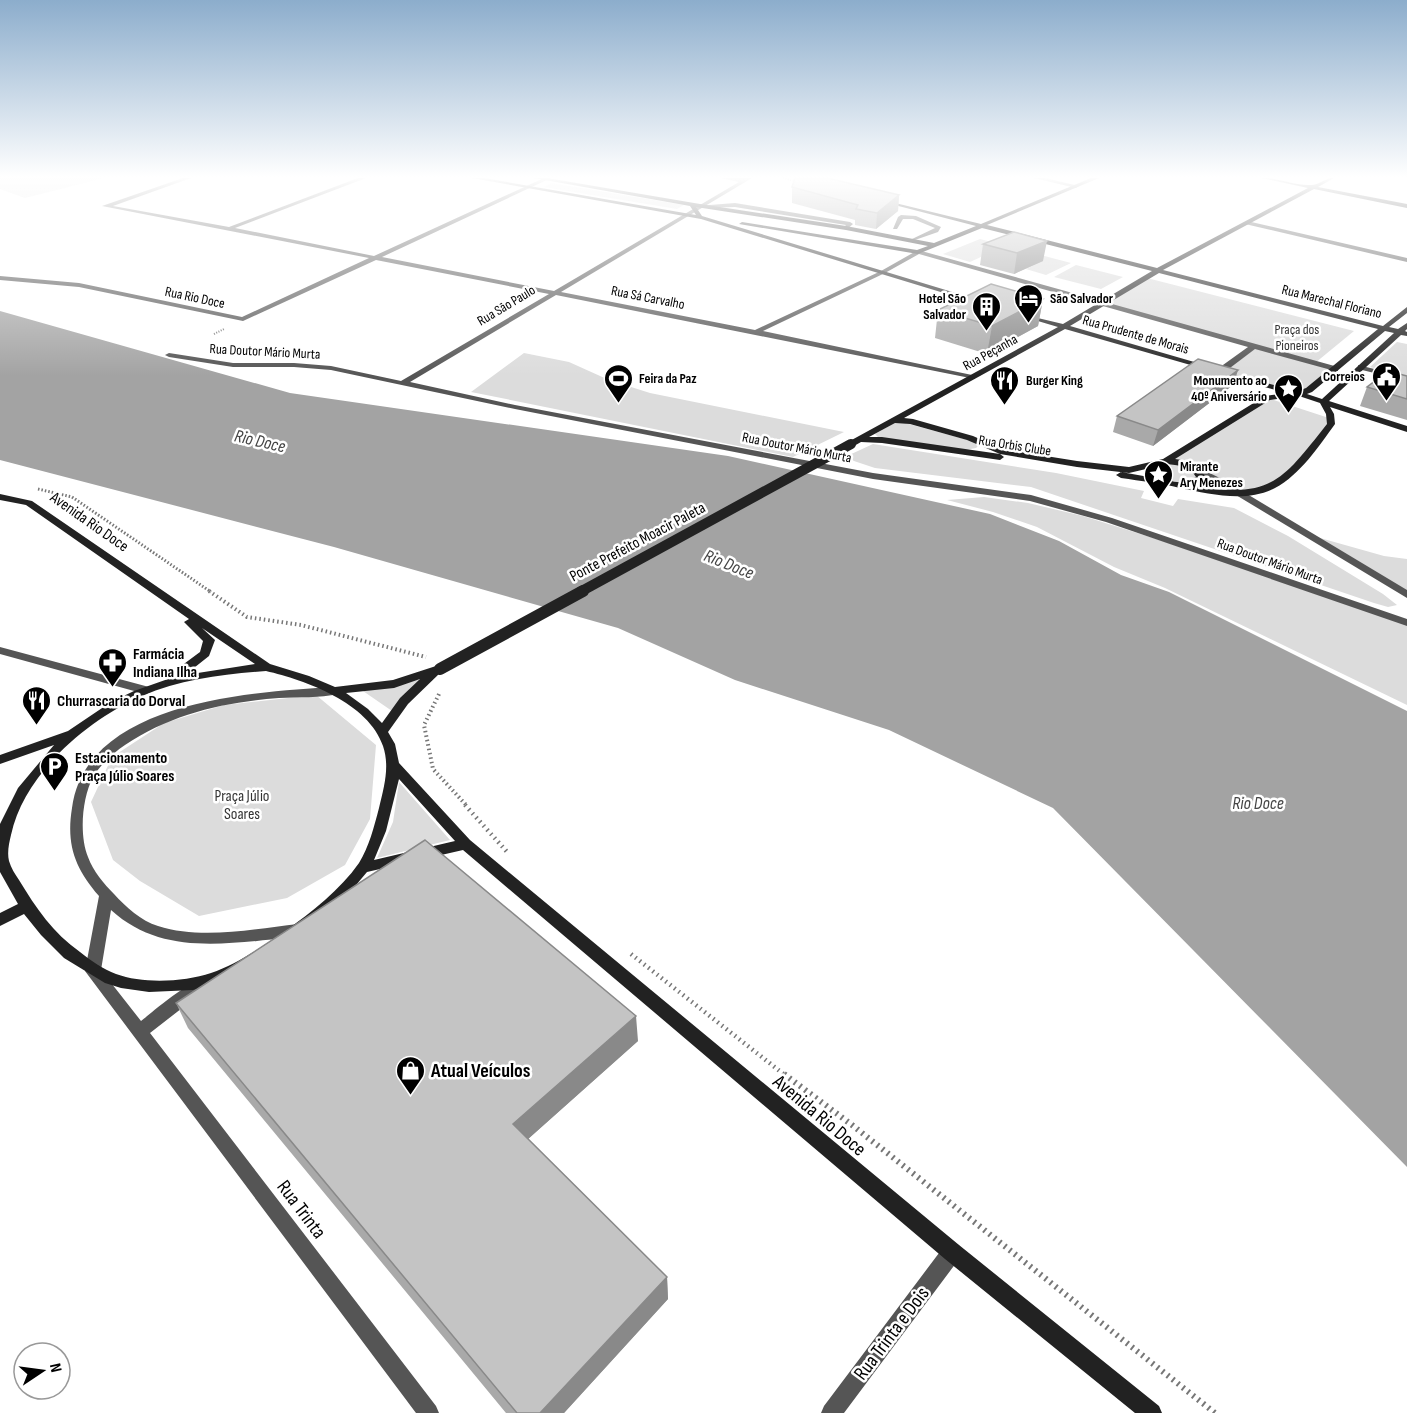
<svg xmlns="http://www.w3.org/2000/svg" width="1407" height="1413" viewBox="0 0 1407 1413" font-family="'Sofia Sans Condensed',sans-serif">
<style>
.green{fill:#dcdcdc}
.water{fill:#a3a3a3}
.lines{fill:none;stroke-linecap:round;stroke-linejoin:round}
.path-far5{stroke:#777;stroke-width:1.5;stroke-dasharray:1 1.5;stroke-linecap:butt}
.path-far4{stroke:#777;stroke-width:2;stroke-dasharray:1 1.5;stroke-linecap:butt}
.path-far3{stroke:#777;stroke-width:3;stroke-dasharray:1.5 2;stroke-linecap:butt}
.path-far2{stroke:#777;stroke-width:4;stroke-dasharray:1.5 3;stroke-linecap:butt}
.path-far1{stroke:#777;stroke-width:4.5;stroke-dasharray:1.5 4;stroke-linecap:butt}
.path{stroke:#777;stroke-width:6;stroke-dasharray:2 4.5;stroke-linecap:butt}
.lane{fill:#555;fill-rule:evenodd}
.street{fill:#555;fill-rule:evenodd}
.secondary{fill:#222;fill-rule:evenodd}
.secondary-bridge-far1{stroke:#222;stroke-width:10}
.secondary-bridge{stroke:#222;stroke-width:12}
.wall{fill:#a9a9a9}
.shaded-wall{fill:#898989}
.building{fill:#c4c4c4;stroke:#898989;stroke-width:1.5}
.labels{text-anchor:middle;stroke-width:5;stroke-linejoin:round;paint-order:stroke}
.far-street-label{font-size:14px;fill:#000;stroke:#fff}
.far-poi-label{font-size:14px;font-weight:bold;fill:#000;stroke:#fff;text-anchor:start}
.far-park-label{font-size:14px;fill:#333;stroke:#fff}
.street-label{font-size:16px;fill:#000;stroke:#fff}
.poi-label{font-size:16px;font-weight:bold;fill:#000;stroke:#fff;text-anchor:start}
.park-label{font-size:16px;fill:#333;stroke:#fff}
.water-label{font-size:18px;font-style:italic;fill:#444;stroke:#fff}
.near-poi-label{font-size:20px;font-weight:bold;fill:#000;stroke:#fff;text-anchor:start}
.near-street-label{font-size:20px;fill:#000;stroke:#fff}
</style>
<rect width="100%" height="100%" fill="#fff"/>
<!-- green -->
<path class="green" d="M0,178H104L25,198L0,189Z
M551,183L684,205L677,209L544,187Z
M980,239L1071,263L1046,275L1026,269L1042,261L983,256L970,262L943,254Z
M1076,265L1123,277L1101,289L1054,277Z
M1147,278L1354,331L1315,363L1101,304Z
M1397,342L1407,344V377L1370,367Z
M1256,348L1330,369L1305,389L1298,392L1224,372Z
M524,353L569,362L609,380L650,393L844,432L793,457L471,392Z
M1268,398L1332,419L1331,424L1274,486L1242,495L1219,481L1167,460Z
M898,421L975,442L978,446L976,448L965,450L878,437L875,434Z
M873,444L1056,473L1144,491L1141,498L1173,506L1178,499L1234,508L1288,536L1383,594L1397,605L1388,607L1374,603L1031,487L875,468L854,461L847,456Z
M1161,463L1188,467L1197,477C1184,488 1167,482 1154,473L1153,467Z
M984,497L1028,503L1083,516L1182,547L1407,625V705L1165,588L1114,567L1037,527L993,512L947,500Z
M1313,536L1384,556L1407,559V593Z
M429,676L392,711L363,691Z
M316,695L376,745L370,819L345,865L287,898L199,916L140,881L113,860L91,802L112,757L164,723L224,705Z
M399,782L450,840L377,858L393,822Z"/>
<!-- water -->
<path class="water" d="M0,311L290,393L728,456L990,514L1059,541L1121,575L1169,592L1407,711V1167L1053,808L889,730L735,680L618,628L334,547L0,460Z"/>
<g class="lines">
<!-- path-far5 -->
<path class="path-far5" d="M783,178L797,182"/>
<!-- path-far4 -->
<path class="path-far4" d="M214,334L224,329"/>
<!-- path-far3 -->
<path class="path-far3" d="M38,489L72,497L211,592"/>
<!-- path-far2 -->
<path class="path-far2" d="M209,591L247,617L301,625L426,657
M439,694L424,725L433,769L467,806"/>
<!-- path-far1 -->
<path class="path-far1" d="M465,805L509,854
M631,954L786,1076"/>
<!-- path -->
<path class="path" d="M784,1074L852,1125L1215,1413"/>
<!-- lane -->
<path class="lane" d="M735,203L850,222L853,224L846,230L843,228L846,225L735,207L700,208L697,206Z
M901,215L916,216L941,227L938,232L912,241V239L935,228L913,219H903L897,229H893L898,217Z"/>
<!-- street -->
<path class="street" d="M183,178H191L113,206L229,227L358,178H366L235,228L374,256L544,178H551L382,257L554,291L739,182L721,178H752L561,292L755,330L881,271L918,250L1338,367V371H1335L1255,349L1222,374H1216V370L1248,347L919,254L885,273L763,331L972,375H975V379L556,295L410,382L515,405L873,473L1031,495L1112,518L1407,619V626L1106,522L1030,501L873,479L515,409L331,370L294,367H233L169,357L165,355L169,353L233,363H294L331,366L401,381L549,294L376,260L243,321L79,287L0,280V276L79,283L242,317L369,258L102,206Z
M1034,178H1045L1079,186L1076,188Z
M1247,221L1407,258V262L1245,224Z
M1358,365L1407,377V381L1358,369Z
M1197,467L1222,479L1407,590V598L1216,483L1194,472V468Z
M0,647L149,687L151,690L145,694L0,654Z
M334,687L338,688L340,691L338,694C320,698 298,697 279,698C224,702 171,714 125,745C113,753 100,765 93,777C82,798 79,835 88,857C93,871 104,884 114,894C126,907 141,921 158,926C202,940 253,929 298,924L303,926L305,930L303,934C289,939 272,939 257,941C203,946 153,948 111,910L101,970L141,1021C154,1011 198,972 214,977L217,982L214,987L186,1005L150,1033L436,1406L439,1413H416L85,971L99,896C75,868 66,845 72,808C86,701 251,692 334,687Z
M952,1243L959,1245L961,1252L959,1259L844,1413H821L824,1406L945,1245Z"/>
<!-- secondary -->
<path class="secondary" d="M472,178H484L696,215L690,206L534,178H547L700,204L846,226L934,243L976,226L883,202V200L981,224L1091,178H1099L987,225L1157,268L1308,188L1262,178C1279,178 1296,186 1311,185C1319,185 1325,178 1334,178L1318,187L1407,204V208L1314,189L1163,270L1383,326L1407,307V313L1389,327L1398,329L1407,323V329L1405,331L1407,332V336L1401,335L1329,401L1407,426V432L1330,407L1334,414L1335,424C1319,446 1300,475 1275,488C1246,503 1210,494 1180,488C1161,483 1141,481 1121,478L1116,475L1121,472L1149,477L1146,469L1129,473L1077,467L1000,454L967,440L910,424L895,423L869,437H882L1000,454L1004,457L1000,460L882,443L861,442L854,446H848V442L1058,327L1021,316V314L1063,324L1152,271L982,228L918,254L739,224L742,222L917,250L928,246L846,230L696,207L702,216L982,301V303L980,304L701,219ZM1159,273L1378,329L1306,388L1298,391L1219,371V375L1287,393L1265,396L1163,459L1129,467L1077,461L1002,449L973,436L913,419L904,418L1065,329L1208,370V366L1070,326ZM1385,331L1394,333L1322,399L1307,394L1312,392ZM1299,396L1320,403L1326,414L1327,424C1282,481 1271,499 1194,486L1206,478C1199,465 1189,461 1175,459L1270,400ZM1166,464C1178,465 1190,466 1196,477C1184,486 1169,482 1157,475L1154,468Z
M0,494L32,501L270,664L309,676L335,687L393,680L436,666H444L446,669L440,673L408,704L388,732L395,744L399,763L470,840L959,1245L1159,1406L1162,1413H1135L945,1259L463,850L367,872L340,904L281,949L223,982L193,990L149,992L121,988L105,983L64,958L41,935L24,914L0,926V913L18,904L0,872V824L18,788L54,745L0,764V755L68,731L111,702L134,691L168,679L169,675L200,652L203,641L184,622L189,619L26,505L0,500ZM202,628L255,664L185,675L209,656L215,640ZM266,671C305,680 369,703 383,746C390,767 384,787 379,808C374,827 369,847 359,863C340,890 312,912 285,931C262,947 237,964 211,973C184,982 143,984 116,974C103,969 91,961 80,952C53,933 36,908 19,880C15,874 11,868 9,861C7,853 9,843 11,835C24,774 87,720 142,696C181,679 224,674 266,671ZM420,679L400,698L382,723L368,709L346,693L394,688ZM399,779L455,841L374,860L386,831Z"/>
<!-- secondary-bridge-far1 -->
<path class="secondary-bridge-far1" d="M580,592L851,444"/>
<!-- secondary-bridge -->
<path class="secondary-bridge" d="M440,669L583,591"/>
</g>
<!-- wall -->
<path class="wall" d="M792,187L899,195L898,211L876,229L855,225V220L792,203Z
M1014,232L1043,261L1014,274L980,265L983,244Z
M1043,299L1038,326L987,354L935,338L938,310Z
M1238,370L1233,385L1153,446L1113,432L1117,416Z
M1407,376V420L1360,406L1367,387Z
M176,1003L638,1041L528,1139L667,1277L668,1299L564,1413H506L188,1028Z"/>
<!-- shaded-wall -->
<path class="shaded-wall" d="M899,195L898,211L876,229L877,213Z
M1047,241L1043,261L1014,274L1017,253Z
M1043,299L1038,326L987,354L992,326Z
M1238,370L1233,385L1153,446L1158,430Z
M636,1016L638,1041L518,1148L513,1124Z
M667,1277L668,1299L564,1413H540Z"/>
<!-- building -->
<path class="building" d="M795,178H827L899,195L877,213L856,209L858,205L792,187Z
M1014,232L1047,241L1017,253L983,244Z
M991,284L1043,299L992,326L938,310Z
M1198,359L1238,370L1158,430L1117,416Z
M1388,371L1407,376V399L1367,387Z
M425,840L636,1016L513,1124L667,1277L540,1413H517L176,1003Z"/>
<!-- sky -->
<linearGradient id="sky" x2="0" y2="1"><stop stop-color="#8cadcc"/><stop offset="0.47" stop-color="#fff"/><stop offset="1" stop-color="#fff" stop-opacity="0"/></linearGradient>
<rect width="1407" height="376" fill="url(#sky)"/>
<!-- icons -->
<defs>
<symbol id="hotel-pin" viewBox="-11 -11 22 30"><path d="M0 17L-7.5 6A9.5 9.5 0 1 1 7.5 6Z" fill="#000" stroke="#fff"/><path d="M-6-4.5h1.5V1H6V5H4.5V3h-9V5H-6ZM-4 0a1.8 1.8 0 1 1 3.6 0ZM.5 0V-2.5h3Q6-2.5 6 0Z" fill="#fff"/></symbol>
<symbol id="building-pin" viewBox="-11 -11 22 30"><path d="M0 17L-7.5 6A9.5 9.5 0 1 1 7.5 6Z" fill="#000" stroke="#fff"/><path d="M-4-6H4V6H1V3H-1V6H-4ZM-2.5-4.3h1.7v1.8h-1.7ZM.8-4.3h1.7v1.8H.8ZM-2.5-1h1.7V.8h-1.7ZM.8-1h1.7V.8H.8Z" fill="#fff"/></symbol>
<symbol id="civic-pin" viewBox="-11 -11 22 30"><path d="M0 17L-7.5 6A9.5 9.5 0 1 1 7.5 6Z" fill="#000" stroke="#fff"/><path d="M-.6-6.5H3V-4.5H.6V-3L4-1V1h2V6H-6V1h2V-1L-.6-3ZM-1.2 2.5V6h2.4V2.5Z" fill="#fff"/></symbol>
<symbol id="stadium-pin" viewBox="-11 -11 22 30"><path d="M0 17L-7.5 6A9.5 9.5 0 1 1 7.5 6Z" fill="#000" stroke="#fff"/><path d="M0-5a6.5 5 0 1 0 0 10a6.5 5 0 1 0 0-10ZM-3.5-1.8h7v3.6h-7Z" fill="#fff"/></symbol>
<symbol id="restaurant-pin" viewBox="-11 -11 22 30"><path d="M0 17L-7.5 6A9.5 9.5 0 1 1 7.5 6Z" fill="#000" stroke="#fff"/><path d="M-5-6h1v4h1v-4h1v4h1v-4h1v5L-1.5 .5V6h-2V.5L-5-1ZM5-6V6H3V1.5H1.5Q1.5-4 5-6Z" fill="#fff"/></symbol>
<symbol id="sight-pin" viewBox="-11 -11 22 30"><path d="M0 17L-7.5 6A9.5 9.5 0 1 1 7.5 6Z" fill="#000" stroke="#fff"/><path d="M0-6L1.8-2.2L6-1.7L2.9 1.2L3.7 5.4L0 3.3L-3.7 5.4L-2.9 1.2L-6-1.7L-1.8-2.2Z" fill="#fff"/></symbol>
<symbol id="pharmacy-pin" viewBox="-11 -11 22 30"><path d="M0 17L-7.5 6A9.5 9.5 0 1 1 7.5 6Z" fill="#000" stroke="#fff"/><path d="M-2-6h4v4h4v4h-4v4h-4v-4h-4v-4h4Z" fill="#fff"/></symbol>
<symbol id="parking-pin" viewBox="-11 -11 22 30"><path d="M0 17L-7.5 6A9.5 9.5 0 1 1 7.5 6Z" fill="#000" stroke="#fff"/><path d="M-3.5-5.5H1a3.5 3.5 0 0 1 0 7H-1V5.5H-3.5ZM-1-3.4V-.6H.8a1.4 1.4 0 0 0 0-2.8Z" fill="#fff"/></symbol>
<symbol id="shop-pin" viewBox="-11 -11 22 30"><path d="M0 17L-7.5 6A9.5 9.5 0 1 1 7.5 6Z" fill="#000" stroke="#fff"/><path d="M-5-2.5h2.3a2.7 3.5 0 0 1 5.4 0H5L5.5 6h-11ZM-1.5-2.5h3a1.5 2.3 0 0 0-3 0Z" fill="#fff"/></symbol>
</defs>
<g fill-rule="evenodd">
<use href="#hotel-pin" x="1012" y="282" width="33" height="45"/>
<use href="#building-pin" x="970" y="290" width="33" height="45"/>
<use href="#civic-pin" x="1370" y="360" width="33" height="45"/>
<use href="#stadium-pin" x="602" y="362" width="33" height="45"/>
<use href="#restaurant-pin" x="988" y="364" width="33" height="45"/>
<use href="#sight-pin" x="1272" y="372" width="33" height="45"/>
<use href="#sight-pin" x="1142" y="458" width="33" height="45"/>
<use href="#pharmacy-pin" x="96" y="646" width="33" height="45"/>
<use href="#restaurant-pin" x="20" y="684" width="33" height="45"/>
<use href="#parking-pin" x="38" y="750" width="33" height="45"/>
<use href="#shop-pin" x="394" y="1054" width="33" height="45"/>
</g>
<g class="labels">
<!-- far-street labels -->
<g class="far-street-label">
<text transform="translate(195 297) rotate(12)" y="5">Rua Rio Doce</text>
<text transform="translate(648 297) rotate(11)" y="5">Rua Sá Carvalho</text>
<text transform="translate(1332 301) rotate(14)" y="5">Rua Marechal Floriano</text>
<text transform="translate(506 305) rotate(-31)" y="5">Rua São Paulo</text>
<text transform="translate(1136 334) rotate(16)" y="5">Rua Prudente de Morais</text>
<text transform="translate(265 351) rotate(3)" y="5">Rua Doutor Mário Murta</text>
<text transform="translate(990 352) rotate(-29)" y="5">Rua Peçanha</text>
<text transform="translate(1015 445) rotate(9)" y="5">Rua Orbis Clube</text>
<text transform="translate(797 447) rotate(11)" y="5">Rua Doutor Mário Murta</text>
<text transform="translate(1270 561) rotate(20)" y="5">Rua Doutor Mário Murta</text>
</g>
<!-- far-poi labels -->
<g class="far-poi-label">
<text x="966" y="303" text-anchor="end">Hotel São<tspan x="966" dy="16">Salvador</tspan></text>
<text x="1050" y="303">São Salvador</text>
<text x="1365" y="381" text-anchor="end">Correios</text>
<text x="639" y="383">Feira da Paz</text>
<text x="1026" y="385">Burger King</text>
<text x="1267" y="385" text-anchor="end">Monumento ao<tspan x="1267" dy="16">40º Aniversário</tspan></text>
<text x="1180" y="471">Mirante<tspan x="1180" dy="16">Ary Menezes</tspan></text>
</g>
<!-- far-park labels -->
<g class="far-park-label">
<text x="1297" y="334">Praça dos<tspan x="1297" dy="16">Pioneiros</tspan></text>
</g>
<!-- street labels -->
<g class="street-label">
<text transform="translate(90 521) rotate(35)" y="6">Avenida Rio Doce</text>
<text transform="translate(637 541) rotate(-28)" y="6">Ponte Prefeito Moacir Paleta</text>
</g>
<!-- poi labels -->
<g class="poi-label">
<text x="133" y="659">Farmácia<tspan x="133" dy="18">Indiana Ilha</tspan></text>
<text x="57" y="706">Churrascaria do Dorval</text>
<text x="75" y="763">Estacionamento<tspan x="75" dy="18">Praça Júlio Soares</tspan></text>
</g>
<!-- park labels -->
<g class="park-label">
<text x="242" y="801">Praça Júlio<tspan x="242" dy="18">Soares</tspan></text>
</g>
<!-- water labels -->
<g class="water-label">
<text transform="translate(260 441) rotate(13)" y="6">Rio Doce</text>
<text transform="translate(729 564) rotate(22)" y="6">Rio Doce</text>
<text x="1258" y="809">Rio Doce</text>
</g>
<!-- near-poi labels -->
<g class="near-poi-label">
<text x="431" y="1077">Atual Veículos</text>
</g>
<!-- near-street labels -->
<g class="near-street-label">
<text transform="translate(820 1115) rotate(40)" y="7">Avenida Rio Doce</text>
<text transform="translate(302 1209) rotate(53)" y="7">Rua Trinta</text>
<text transform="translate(891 1333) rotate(-53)" y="7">Rua Trinta e Dois</text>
</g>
</g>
<!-- north arrow -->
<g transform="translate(42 1371) rotate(77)"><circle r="28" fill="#ffffff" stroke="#999999" stroke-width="1.5"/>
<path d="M0-4.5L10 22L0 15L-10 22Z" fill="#000000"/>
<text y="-9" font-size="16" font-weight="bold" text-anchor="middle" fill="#000000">N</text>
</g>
</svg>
